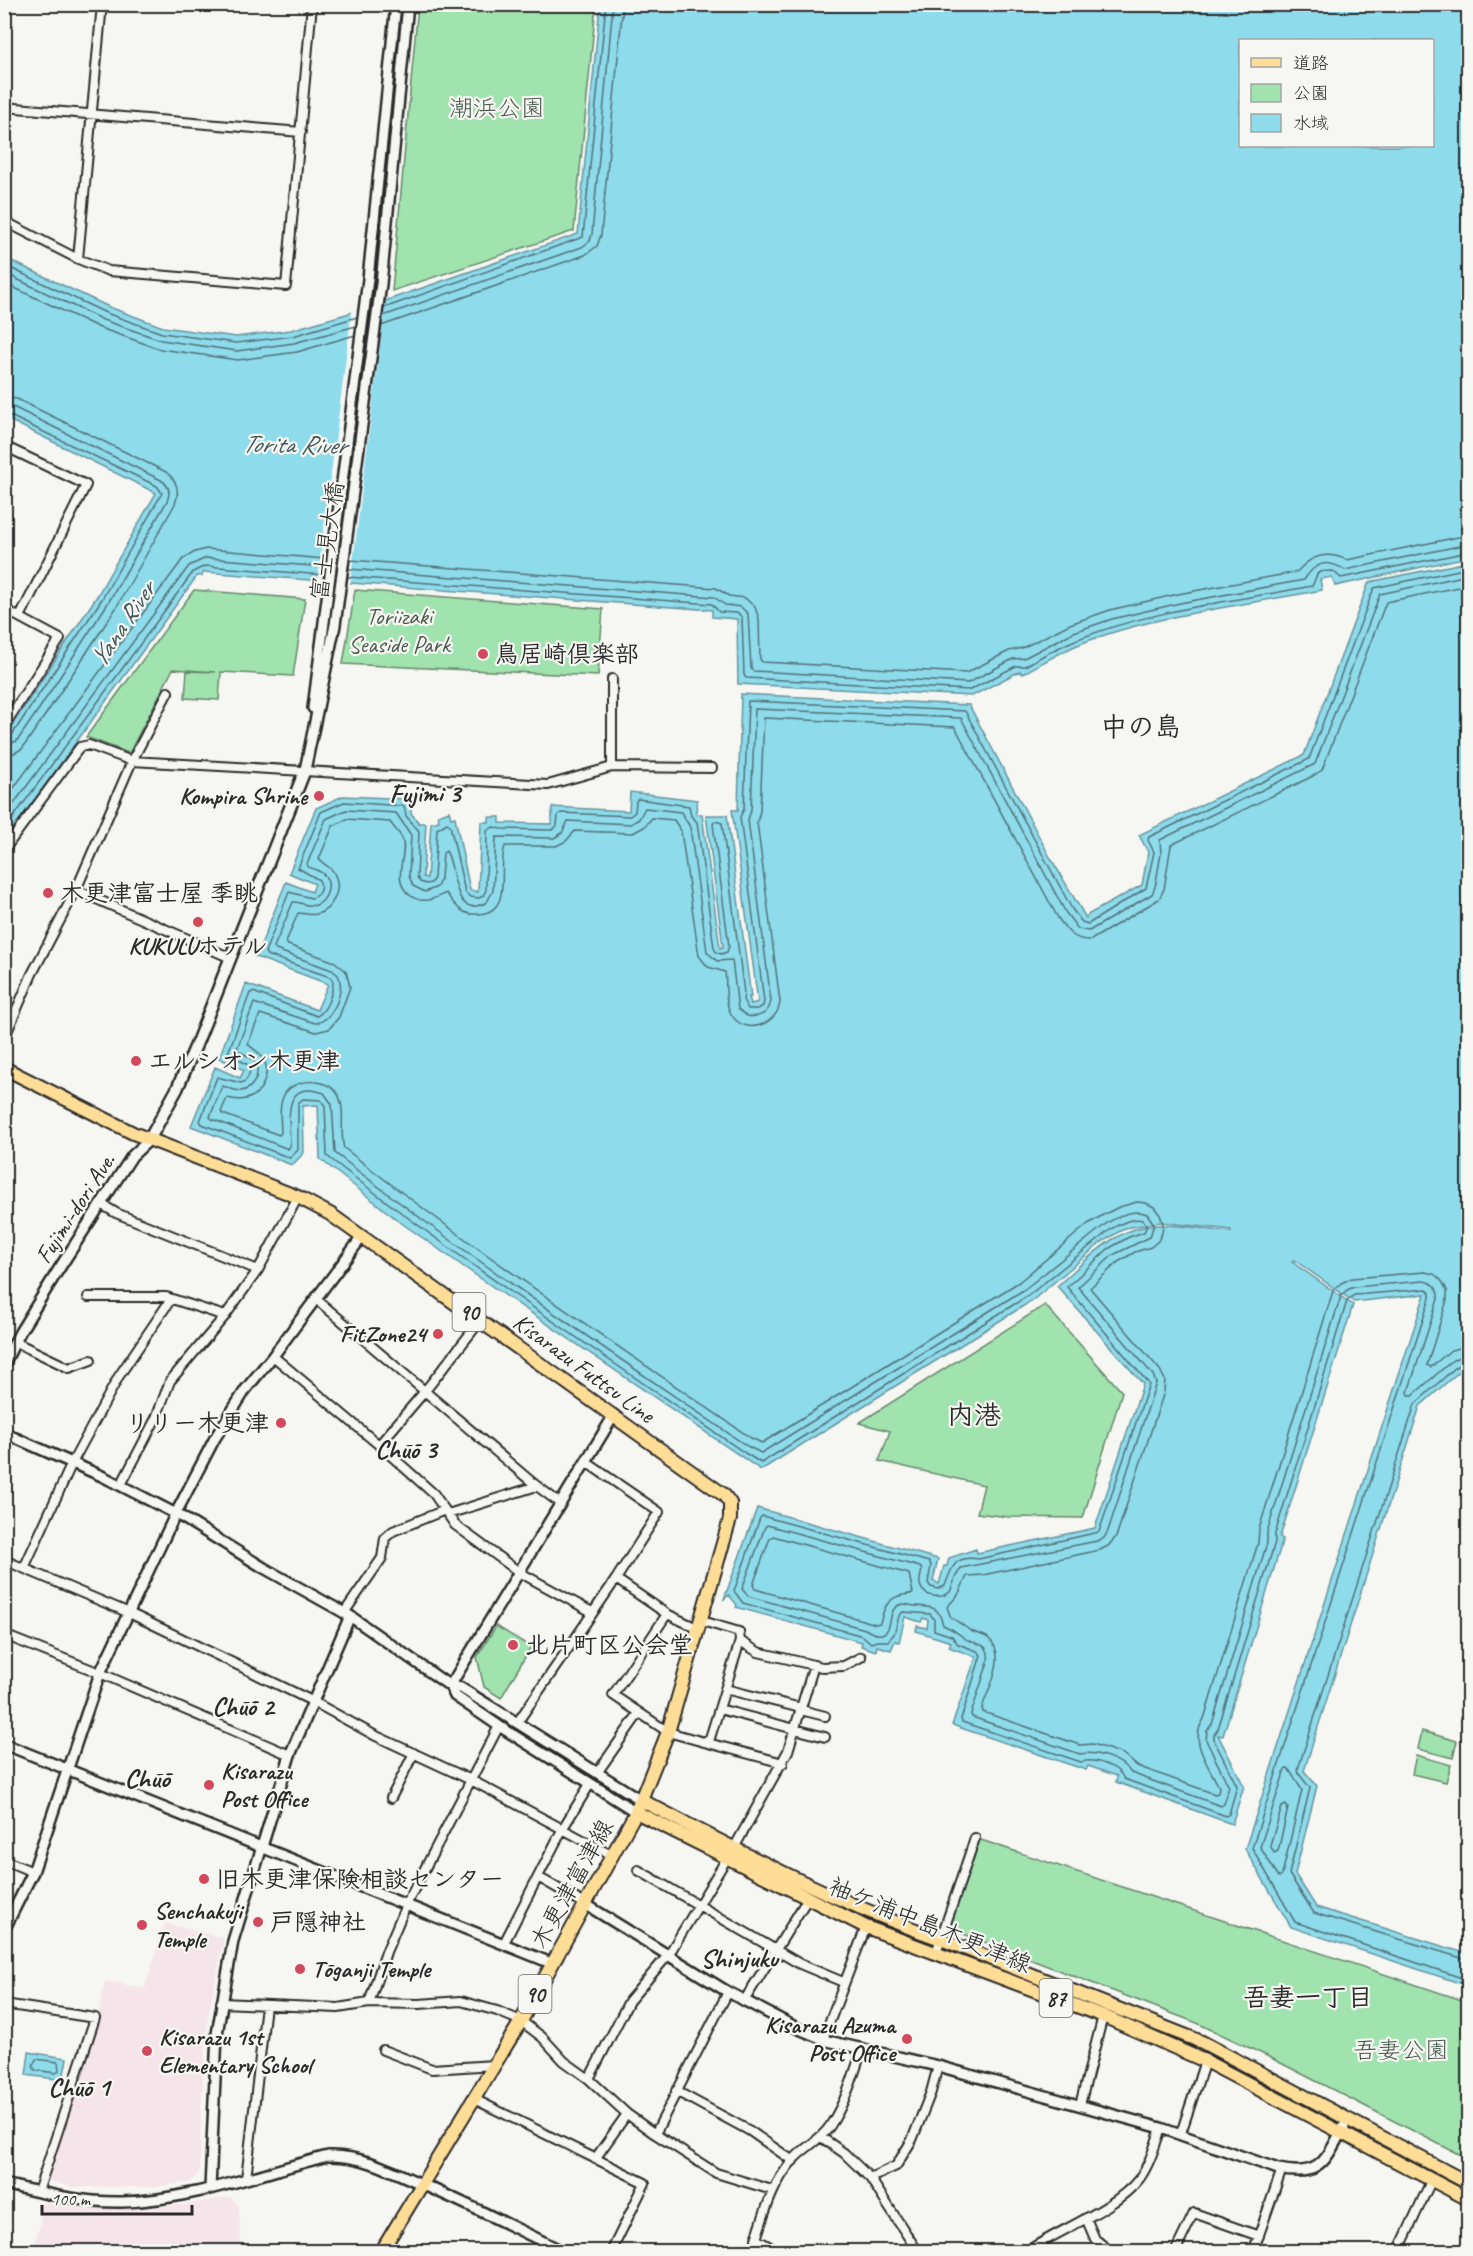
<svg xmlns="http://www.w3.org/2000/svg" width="1473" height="2256" viewBox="0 0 1473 2256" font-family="Caveat,'Klee One',sans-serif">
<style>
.built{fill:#f5e5eb}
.green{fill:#a0e3ae;stroke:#66876c;stroke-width:1.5}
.water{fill:#8ddbeb;stroke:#66959e;stroke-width:1.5;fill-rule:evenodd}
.pier{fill:#f6f6f2}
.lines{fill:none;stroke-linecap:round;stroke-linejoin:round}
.shore{stroke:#527178;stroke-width:1.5}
.minor-casing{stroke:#2b2b2b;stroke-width:12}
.tertiary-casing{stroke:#2b2b2b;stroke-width:14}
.secondary-casing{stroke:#2b2b2b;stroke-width:15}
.primary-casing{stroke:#2b2b2b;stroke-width:16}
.minor{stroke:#f6f6f2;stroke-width:8}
.tertiary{stroke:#f6f6f2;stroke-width:9}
.secondary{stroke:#f6f6f2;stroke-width:10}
.primary{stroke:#fedd96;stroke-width:12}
.poi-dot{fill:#d1495b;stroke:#f6f6f2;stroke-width:2}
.labels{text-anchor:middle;stroke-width:4.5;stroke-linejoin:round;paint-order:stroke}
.shield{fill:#f6f6f2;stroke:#686867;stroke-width:1.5}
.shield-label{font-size:22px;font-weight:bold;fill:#2b2b2b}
.park-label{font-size:24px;fill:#48594c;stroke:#f6f6f2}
.street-label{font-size:24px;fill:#2b2b2b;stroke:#f6f6f2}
.poi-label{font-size:24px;font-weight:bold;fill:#2b2b2b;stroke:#f6f6f2;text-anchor:start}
.water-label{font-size:26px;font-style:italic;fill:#44575b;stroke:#f6f6f2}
.neighbourhood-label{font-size:26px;font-weight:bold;fill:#2b2b2b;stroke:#f6f6f2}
.quarter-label{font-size:27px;font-weight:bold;fill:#2b2b2b;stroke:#f6f6f2}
</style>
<rect width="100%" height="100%" fill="#f6f6f2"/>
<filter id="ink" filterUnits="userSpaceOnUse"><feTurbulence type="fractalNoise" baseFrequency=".0167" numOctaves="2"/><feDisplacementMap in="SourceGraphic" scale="12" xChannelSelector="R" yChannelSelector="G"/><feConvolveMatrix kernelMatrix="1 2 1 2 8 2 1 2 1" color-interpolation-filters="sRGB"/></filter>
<g filter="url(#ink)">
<!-- built -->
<path class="built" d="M165,1923L224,1938L208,2016L201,2107L200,2171L191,2182L154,2187H72L45,2179L98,2017L105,1981L145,1988Z
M230,2197L239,2206L241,2251H32L41,2223L38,2208L39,2203L91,2208L141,2209L190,2204Z"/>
<!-- green -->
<path class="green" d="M418,5H596L574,231L392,291Z
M194,590L305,599L293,676L221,672L219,700L185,698L187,671L216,672L173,669L129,753L86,737Z
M355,590L603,609L598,676L343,664Z
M1045,1305L1122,1392L1083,1518L1009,1517L977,1513L984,1485L879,1461L890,1431L859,1423Z
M496,1626L531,1647L501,1698L484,1687L477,1657Z
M1422,1731L1457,1741L1453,1758L1418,1749Z
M1416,1755L1451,1765L1446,1782L1412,1774Z
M975,1838L1468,2002V2159L1269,2057L1197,2023L945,1927Z"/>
<!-- water -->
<path class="water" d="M600,5H1468V557L1335,586L1332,577L1320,579L1322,590C1245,605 1152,615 1080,644C1060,652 1041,664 1022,674L1020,671L972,696L738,684L737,619L712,617V610L204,572L202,576H197L5,840V736L97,596L156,493L5,418V258L109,307L163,327L236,337L291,330L353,312L578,234ZM1240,40H1432V146H1240Z
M1468,562V1372L1461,1370L1420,1406L1304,1771L1317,1786L1295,1874L1316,1907L1468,1954V1986L1291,1927L1245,1849L1425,1294L1354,1302L1294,1260L1292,1262L1353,1305L1280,1537L1283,1539L1223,1736L1218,1735L1244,1786L1232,1824L1116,1782L1117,1776L1088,1766L1086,1770L952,1725L976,1657L949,1647L951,1642L916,1631L917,1626L927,1628L928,1620L923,1618L921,1622L905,1617L899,1642L895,1641L891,1650L877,1646L876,1651L861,1646L862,1642L736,1607L737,1605L729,1595L724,1599L757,1508L938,1559L933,1581L939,1584L944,1566H947L949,1558L976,1549L977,1553L1095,1528L1143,1384L1057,1286C1087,1260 1118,1223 1162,1225C1185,1225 1208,1230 1231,1232V1230L1160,1222L1125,1228L1102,1242L1033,1300L761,1470L474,1274L400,1222L320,1159L318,1105L303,1106L304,1153L292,1165L191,1126L215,1067L240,1078L244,1070L219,1058L246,984L317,1010L328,984L256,957L286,882L312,892L315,884L289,873L316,808L343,796L411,799V813L419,823H426L423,877L427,878L431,823L439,821L438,815L449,811L451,818L455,817L470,890L478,892L481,822H489V817H500V823L552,824V807L629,811L630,792L697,800L696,814H702L720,948L723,947L706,815H727L751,997H749L751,1004L758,1002L732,810H738L741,694L969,705L1050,857L1086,918L1089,914L1142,885L1148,852L1139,835L1304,755L1369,582Z
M29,2052L67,2058L63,2080L26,2075Z"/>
<!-- pier -->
<path class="pier" d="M386,298L350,586L317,583L352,310Z"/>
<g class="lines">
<!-- shore -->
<path class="shore" d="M4,265L106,313L162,333L236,343L293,336L357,317
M4,273L103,320L161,340L237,351L294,343L356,326
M4,283L100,328L160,349L238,360L297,352L355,335
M384,308L583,237L606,4
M383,316L582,247L590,241L592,234L613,4
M381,326L585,255L597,246L601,235L623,4
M4,397L17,399L166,472C177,480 180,491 175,504L116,608L46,714L22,749L14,753L4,755
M4,406L13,407L161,480C169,485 171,492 167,501L108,603L39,709L17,741L4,746
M4,413L157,486L162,493L102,599L12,735L4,738
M350,560L716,588L729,596L745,598L755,607L759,619L760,659L762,662L966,673L1009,651L1022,648L1070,624L1110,610L1178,594L1297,572C1311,555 1328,551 1347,560L1468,535
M1468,568L1374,588L1309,759L1149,837L1148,840L1154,852L1146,888L1088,924L1082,922L1072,909L965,711L748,701L744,809L740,817L764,1001L763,1006L758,1009H748L743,1000L744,993L722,823L715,821L713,824L729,946L727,952L721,954L716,952L714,948L697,822L691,816L689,806L638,799L636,801L635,812L630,816L561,813L558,815L557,826L552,830L501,829L493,827L487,831L486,890L483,896L479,898L470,897L465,892L450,825L447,823L437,829L434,878L431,883L426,884L420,882L417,877L419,831L406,816L404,806L344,802L321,812L298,868L319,880C323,887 319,897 311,898L289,892L265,952L267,955L330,977L333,981C333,992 327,1011 317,1016L253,992L250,993L228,1053L248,1065C252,1071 248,1081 241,1083L217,1077L200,1121L202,1124L290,1158L298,1150V1103L303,1099L321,1100L325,1106L327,1156C462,1262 604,1356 745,1453L761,1463L1029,1295L1111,1229C1120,1224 1132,1217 1143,1220L1147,1226L1144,1232L1129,1237L1108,1249L1067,1287L1149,1384L1099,1532L979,1559C955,1555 952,1566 945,1586L938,1589L931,1587L928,1583L931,1565L929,1562L762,1516L760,1518L734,1591L743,1603L863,1636L871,1643L877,1641H888L894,1634L899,1616L903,1612L930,1614L934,1619V1630L952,1636L958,1644L977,1651L981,1655L961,1719L962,1722L1081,1762C1094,1758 1119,1766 1124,1779L1226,1816L1229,1814L1237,1786L1214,1740V1735L1218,1729L1275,1542V1534L1347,1301L1354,1295L1427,1289L1430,1293V1298L1252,1848L1295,1922L1468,1980
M349,569L714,597L725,605L741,607L748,614L751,668L753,671L968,683L1013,659L1024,658L1074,632L1112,619L1180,603L1304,580C1315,562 1327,559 1345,570L1468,544
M1468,575L1380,594L1315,764L1160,840L1161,854L1155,887L1152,894L1089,931L1078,929L1066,913L961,718L755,709L751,810L748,820L771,1001C769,1014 759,1018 747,1016L738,1009L732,960L717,961L707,952L690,827L681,812L645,808L639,819L631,824L568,821L562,833L554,838L496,837L493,891L487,902C451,922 457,867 446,851L443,853L441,878L437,887L425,892L413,886L409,876L411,835L396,813L346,810L326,819L307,864L308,867C314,869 322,871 325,876C332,885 327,901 316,905C308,908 300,901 293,902L274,947L276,950L332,970L338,975C346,989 333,1022 315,1023L254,1003L237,1049C241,1054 249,1055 253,1060C263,1070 254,1090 241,1091C234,1091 228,1087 222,1086L210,1117L212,1119L288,1149L290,1146C290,1120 281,1078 324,1093L332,1104L335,1153C467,1257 608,1350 747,1446L761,1453L1025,1289L1107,1223C1119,1216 1134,1208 1147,1214L1154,1224L1150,1237L1113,1255L1078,1287L1153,1375L1156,1383L1108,1531L1104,1538L1097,1541L961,1568L956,1576L950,1592C941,1599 924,1598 920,1585C919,1580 921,1575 922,1570L920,1567L767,1525L765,1527L742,1589L748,1596L865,1629C870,1632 875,1635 882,1634C892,1631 889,1615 894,1609C902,1600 908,1606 916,1606C934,1607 938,1606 943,1625C953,1629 955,1631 963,1637C974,1647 991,1639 988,1662L971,1714L972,1717L1080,1754C1096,1751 1122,1759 1131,1773L1221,1806L1224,1804L1229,1787L1206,1740L1207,1731L1212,1724L1267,1543V1532L1341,1296L1347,1290L1354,1287L1423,1281C1433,1282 1439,1289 1438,1299L1408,1392L1409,1395H1413L1454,1359L1461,1357L1468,1358
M348,577L712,604L719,612L737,613L742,617L744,675L746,678L970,690L1016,666H1025C1042,656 1060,646 1078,639C1152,610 1234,601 1312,586C1319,574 1312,571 1333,571L1341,578L1468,552
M1468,585L1386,602L1322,770L1313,776L1171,845L1164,889L1159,899L1091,940C1074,941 1067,931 1058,918L955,727L764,718L760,811L757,822L780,1002C778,1025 744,1037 731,1014C724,1002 727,985 725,972L708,967L699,956L681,831L674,820L652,818L644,827L633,833L575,831L566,841L556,846H505C497,867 514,912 479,914C461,916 455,905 446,893C435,898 424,905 411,896C389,881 409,855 402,838C399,832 393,827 390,822L347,819L333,826L319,859C323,865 332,867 335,875C342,890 332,910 317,914C310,916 304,913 298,913L286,942L288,945L335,962L346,971L350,987L339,1017L329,1029L316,1032L260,1014L248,1044C252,1049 259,1051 262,1057C272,1071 263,1095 246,1099C239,1101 233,1099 227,1098L221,1112L223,1114L279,1135L281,1133C281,1121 278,1106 284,1095C293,1078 326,1077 337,1093C347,1108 339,1132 344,1148C475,1251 614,1343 751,1438L762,1443L1019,1282L1088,1224L1103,1215L1119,1207L1137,1202L1146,1203L1154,1207L1160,1215L1163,1223L1162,1233L1158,1241L1151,1247L1135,1252L1118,1262L1090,1288L1160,1370L1165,1380L1164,1392L1116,1537L1108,1546L1100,1550L983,1575L967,1576L958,1595L947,1607L951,1618C960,1622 964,1627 971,1631C976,1634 983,1634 988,1638C1009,1654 988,1689 982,1708L983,1712L1080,1745L1093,1744L1123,1754L1137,1766L1215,1794L1218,1793L1219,1787C1209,1766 1188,1741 1204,1719L1258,1543L1259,1529L1333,1291L1341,1283L1352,1278L1425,1272L1434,1274L1441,1280L1447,1290V1300L1427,1365L1431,1367L1451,1350L1460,1348L1468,1349
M4,801L183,559L195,552L206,549L326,559
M4,817L189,566L206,558L325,567
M4,830L193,572L205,566L324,575
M1468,1366L1462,1364L1457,1366L1415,1404L1298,1769L1299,1774L1310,1788L1289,1874L1314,1913L1468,1960
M773,1536L909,1574L913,1593C908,1595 904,1594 899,1596C886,1600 883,1611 880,1623L876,1624L755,1589L753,1585L770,1538Z
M1288,1768L1302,1790L1282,1875L1279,1877L1260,1847L1285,1770Z
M1286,1805L1288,1808L1278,1851L1274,1853L1270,1845L1282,1807Z
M36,2059L58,2062L59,2071L56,2073L35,2070L33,2066Z"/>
<defs>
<path id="minor" d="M4,107L301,132
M4,221L78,259L109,271L286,286L312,4
M78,259L102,4
M4,446L86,485L20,617
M4,609L60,639L4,726
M612,767V679
M4,850L80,747L89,745L132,761L548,785L612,767L712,768
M76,890L231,958
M4,1039L32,974L76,890L132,761L168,692
M101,1204L116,1213L258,1270
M88,1297H166L225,1316
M316,1299L533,1483L561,1504
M15,1342L69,1368L91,1360
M273,1356L379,1445L434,1494L455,1525L519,1572L592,1612
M379,1445L425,1391L481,1320
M121,1485L156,1418L170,1381L225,1316L258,1270L298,1197
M448,1514L537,1486
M4,1560L127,1612L312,1701L374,1735L471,1780L613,1856
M24,1568L72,1463L119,1376L171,1299
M616,1579L667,1614L697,1628
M344,1613L382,1558L385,1538L393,1531L445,1510
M667,1614L613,1695L668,1732L704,1742L710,1738L740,1641
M699,1620L739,1632L740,1641L758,1652L822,1667L844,1666L861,1657
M4,1635L100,1673L290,1755
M725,1689L801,1708
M719,1709L825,1737
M801,1710L825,1716
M517,1723L616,1579L659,1512L586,1462
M704,1742L783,1763
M597,1773L639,1713
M391,1798L414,1753
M734,1848L788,1751L814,1665
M4,1860L33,1872
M638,1870L800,1964L843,1982
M538,1877L585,1904
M504,1943L563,1828L590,1784
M936,1953L975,1838
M744,2001L808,1898
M221,2003L338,2008L369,2003L419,2004L461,2001L497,2011L521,2021L542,2037L564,2061L589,2079L627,2114L655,2134L716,2173L772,2190
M369,2003L386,1952L407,1903L499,1726
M4,2004L95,2018L38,2192
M823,2039L866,1927
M383,2050L432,2069L494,2065
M589,2079L629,2001L669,1954L727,1858
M676,2091L750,2131L793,2161
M474,2099L645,2183L611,2252
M1080,2105L1103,2016
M1181,2133L1205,2061
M655,2134L728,1992
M821,2137L844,2153L870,2178L918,2252
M595,2159L627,2114
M870,2178L896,2166L912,2140L931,2092L938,2066
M246,2179L266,2005
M1086,2218L1095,2239L1111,2252
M779,2252L756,2239C766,2209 772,2185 793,2160C804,2147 820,2141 830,2126C845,2103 854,2075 862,2049
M1026,2252C1058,2230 1116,2209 1139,2179C1150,2164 1155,2145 1161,2128
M1180,2252L1177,2248L1194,2213L1259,2236
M1253,2252L1282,2169
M1398,2252L1432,2179"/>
<path id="tertiary" d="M313,708L368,279L396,4
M305,770L335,625L381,284L408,4
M4,1364L20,1332L57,1272L132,1156L149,1140
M4,1433L104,1477L180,1516L264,1568L350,1616L450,1686L614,1415
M450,1686L455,1696L499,1726L636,1812
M450,1686L461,1688L641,1800
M4,1744L551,1963
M585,1904L728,1992L797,2028L828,2041L938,2066L1161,2128L1278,2169C1323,2178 1325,2159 1344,2127
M4,1930L33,1872L100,1673L176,1513L215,1438L246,1389L273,1356L362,1237
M4,2184C43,2193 83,2203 122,2202C193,2200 260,2173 328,2156C361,2155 390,2170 419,2183C468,2204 516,2228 564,2252
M210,2189L217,2034L233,1941L290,1755L350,1616"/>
<path id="secondary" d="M149,1140L177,1089L196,1045L305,770"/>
<path id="primary" d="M4,1068L133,1133L298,1197L330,1214L724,1495L730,1503V1519L668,1732L636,1812L521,2021L381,2252
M641,1800C738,1851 837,1903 941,1939L1202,2042L1468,2183
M636,1812L866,1927L1103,2016L1205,2061L1468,2199"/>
</defs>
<!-- minor casing -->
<use href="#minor" class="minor-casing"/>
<!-- tertiary casing -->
<use href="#tertiary" class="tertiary-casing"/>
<!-- secondary casing -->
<use href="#secondary" class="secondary-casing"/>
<!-- primary casing -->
<use href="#primary" class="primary-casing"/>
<!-- minor -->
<use href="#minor" class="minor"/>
<!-- tertiary -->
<use href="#tertiary" class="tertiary"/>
<!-- secondary -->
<use href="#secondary" class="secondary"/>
<!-- primary -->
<use href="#primary" class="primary"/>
</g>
</g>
<!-- markers -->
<g class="poi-dot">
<circle cx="483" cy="654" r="6"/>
<circle cx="319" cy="796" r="6"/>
<circle cx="48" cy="893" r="6"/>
<circle cx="198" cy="922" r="6"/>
<circle cx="136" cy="1061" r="6"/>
<circle cx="438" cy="1334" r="6"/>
<circle cx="281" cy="1423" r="6"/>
<circle cx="513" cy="1645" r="6"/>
<circle cx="209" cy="1785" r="6"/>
<circle cx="204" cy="1879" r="6"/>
<circle cx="258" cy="1922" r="6"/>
<circle cx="142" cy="1925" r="6"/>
<circle cx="300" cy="1969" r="6"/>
<circle cx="907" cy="2039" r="6"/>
<circle cx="147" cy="2051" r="6"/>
</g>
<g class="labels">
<!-- shield labels -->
<g class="shield">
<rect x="452.5" y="1293" width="33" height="38" rx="4.5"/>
<rect x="518.5" y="1975" width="33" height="38" rx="4.5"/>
<rect x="1039.5" y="1979" width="33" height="38" rx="4.5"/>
</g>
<g class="shield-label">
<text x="469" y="1320">90</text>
<text x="535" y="2002">90</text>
<text x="1056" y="2006">87</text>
</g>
<!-- park labels -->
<g class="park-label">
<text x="497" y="116">潮浜公園</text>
<text x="399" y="624">Toriizaki<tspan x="399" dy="28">Seaside Park</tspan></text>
<text x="1401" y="2058">吾妻公園</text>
</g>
<!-- street labels -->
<g class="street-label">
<text transform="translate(327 541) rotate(-82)" y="8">富士見大橋</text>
<text transform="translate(75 1208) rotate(-57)" y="8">Fujimi-dori Ave.</text>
<text transform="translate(584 1368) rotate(36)" y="8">Kisarazu Futtsu Line</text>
<text transform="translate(572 1884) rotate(-61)" y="8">木更津富津線</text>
<text transform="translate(930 1925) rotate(22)" y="8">袖ケ浦中島木更津線</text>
</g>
<!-- poi labels -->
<g class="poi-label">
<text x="495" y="662">鳥居崎倶楽部</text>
<text x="307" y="804" text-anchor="end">Kompira Shrine</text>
<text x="60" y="901">木更津富士屋 季眺</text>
<text x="198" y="954" text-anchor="middle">KUKULUホテル</text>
<text x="148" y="1069">エルシオン木更津</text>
<text x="426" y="1342" text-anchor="end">FitZone24</text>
<text x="269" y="1431" text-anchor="end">リリー木更津</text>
<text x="525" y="1653">北片町区公会堂</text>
<text x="221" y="1779">Kisarazu<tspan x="221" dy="28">Post Office</tspan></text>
<text x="216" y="1887">旧木更津保険相談センター</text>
<text x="154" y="1919">Senchakuji<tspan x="154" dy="28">Temple</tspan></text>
<text x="270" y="1930">戸隠神社</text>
<text x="312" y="1977">Tōganji Temple</text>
<text x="895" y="2033" text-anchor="end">Kisarazu Azuma<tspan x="895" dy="28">Post Office</tspan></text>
<text x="159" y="2045">Kisarazu 1st<tspan x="159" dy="28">Elementary School</tspan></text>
</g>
<!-- water labels -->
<g class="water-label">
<text transform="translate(294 444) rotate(1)" y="9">Torita River</text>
<text transform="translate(122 624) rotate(-56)" y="9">Yana River</text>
</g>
<!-- neighbourhood labels -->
<g class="neighbourhood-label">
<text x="425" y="802">Fujimi 3</text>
<text x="406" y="1458">Chūō 3</text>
<text x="243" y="1715">Chūō 2</text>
<text x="739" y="1967">Shinjuku</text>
<text x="1308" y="2006">吾妻一丁目</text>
<text x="79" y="2096">Chūō 1</text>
</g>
<!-- quarter labels -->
<g class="quarter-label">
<text x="1141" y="736">中の島</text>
<text x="974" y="1424">内港</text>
<text x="147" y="1787">Chūō</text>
</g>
</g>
<!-- margin -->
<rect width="1473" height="2256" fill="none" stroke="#f6f6f2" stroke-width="24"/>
<rect x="12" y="12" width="1449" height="2232" fill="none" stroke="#2b2b2b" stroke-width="2" filter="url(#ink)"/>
<!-- legend -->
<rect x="1239" y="39" width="195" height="108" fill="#f6f6f2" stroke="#a5a5a2" stroke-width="1.5"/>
<rect x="1251" y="58" width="30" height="9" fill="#fedd96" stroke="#a5a5a2" stroke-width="1.5"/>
<text x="1293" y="69" font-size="18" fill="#2b2b2b">道路</text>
<rect x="1251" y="84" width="30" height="18" fill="#a0e3ae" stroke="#a5a5a2" stroke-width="1.5"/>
<text x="1293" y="99" font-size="18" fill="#2b2b2b">公園</text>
<rect x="1251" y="114" width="30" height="18" fill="#8ddbeb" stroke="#a5a5a2" stroke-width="1.5"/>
<text x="1293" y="129" font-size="18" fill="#2b2b2b">水域</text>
<!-- scale -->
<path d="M42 2205v9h150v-9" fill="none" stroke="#2b2b2b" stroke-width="3"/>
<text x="51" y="2205" font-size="18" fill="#2b2b2b" stroke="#f6f6f2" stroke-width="4.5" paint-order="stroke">100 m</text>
</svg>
